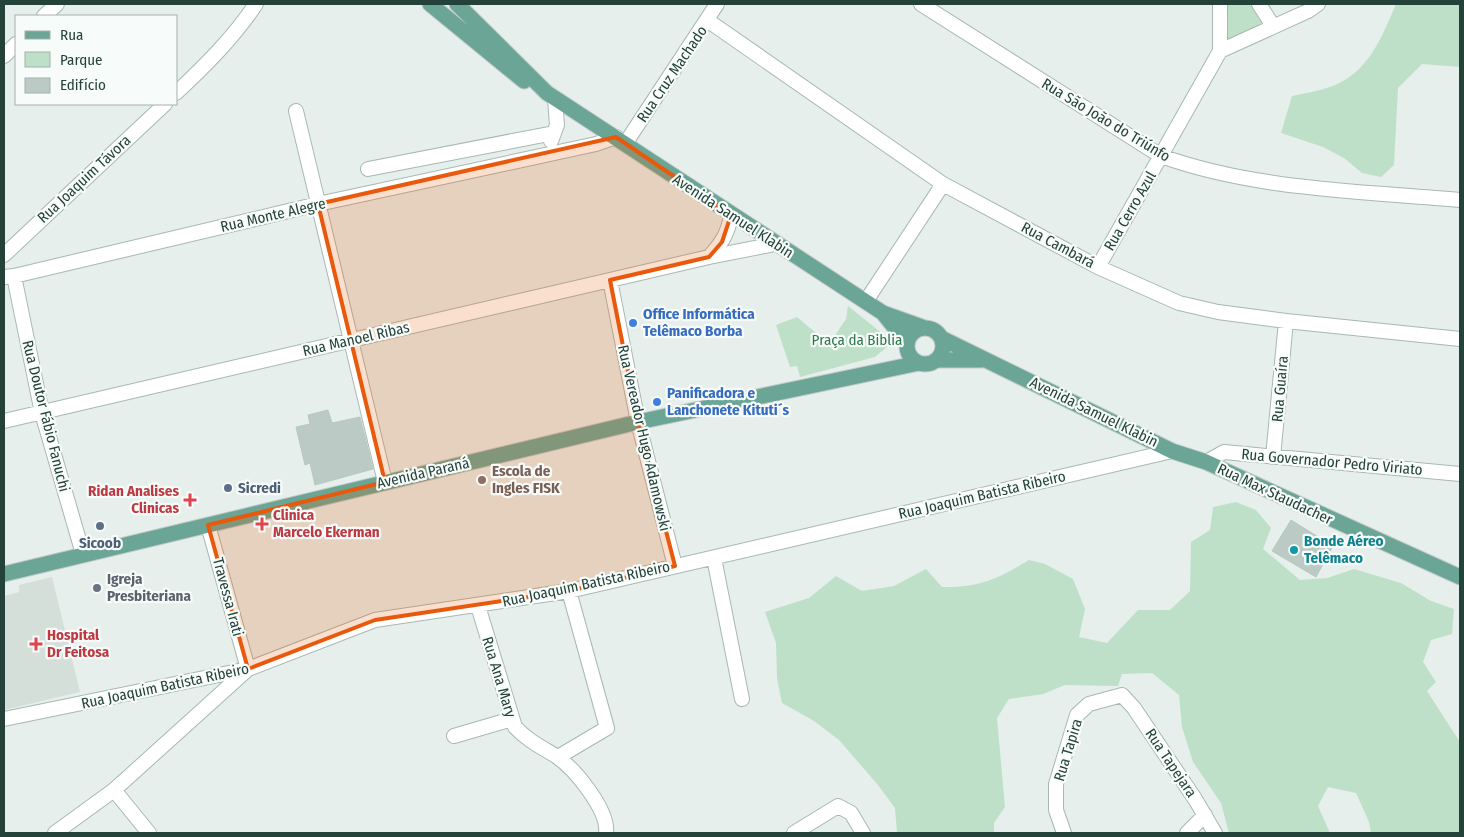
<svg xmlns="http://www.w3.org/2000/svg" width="1464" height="837" viewBox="0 0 1464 837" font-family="'Fira Sans Condensed',sans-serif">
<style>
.built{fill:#d4dfda}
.green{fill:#bfe0c8}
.building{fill:#bbcac4;stroke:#b8c9c2}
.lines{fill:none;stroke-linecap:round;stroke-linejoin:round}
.minor-casing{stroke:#a8b8b2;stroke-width:16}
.major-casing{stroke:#c2cac8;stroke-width:17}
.minor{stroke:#fff;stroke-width:14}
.major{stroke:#6aa596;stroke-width:15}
.marked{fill:#e8590c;fill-opacity:0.2;stroke:#e8590c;stroke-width:4;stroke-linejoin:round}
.shop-dot{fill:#3f7fe0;stroke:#f7fbf9;stroke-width:2}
.education-dot{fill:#8d6e63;stroke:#f7fbf9;stroke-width:2}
.service-dot{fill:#5c6f8a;stroke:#f7fbf9;stroke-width:2}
.health-dot{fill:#e0444e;stroke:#f7fbf9;stroke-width:2}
.culture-dot{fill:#0f9aa8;stroke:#f7fbf9;stroke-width:2}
.worship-dot{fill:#6b7280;stroke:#f7fbf9;stroke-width:2}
.labels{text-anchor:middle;stroke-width:4.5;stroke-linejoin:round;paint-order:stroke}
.street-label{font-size:15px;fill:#24423a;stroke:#f7fbf9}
.shop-label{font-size:15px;font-weight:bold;fill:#366cbe;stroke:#f7fbf9;text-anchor:start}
.park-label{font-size:15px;fill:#2d7a4b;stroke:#f7fbf9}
.education-label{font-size:15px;font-weight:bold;fill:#785e54;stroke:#f7fbf9;text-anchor:start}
.service-label{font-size:15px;font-weight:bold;fill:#4e5e75;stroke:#f7fbf9;text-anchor:start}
.health-label{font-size:15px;font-weight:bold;fill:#be3a42;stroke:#f7fbf9;text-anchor:start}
.culture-label{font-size:15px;font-weight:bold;fill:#0d838f;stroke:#f7fbf9;text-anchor:start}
.worship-label{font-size:15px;font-weight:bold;fill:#5b616d;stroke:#f7fbf9;text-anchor:start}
</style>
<rect width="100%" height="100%" fill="#e6efeb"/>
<!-- built -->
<path class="built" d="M52,577L80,692L4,710V596L19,592V585Z"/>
<!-- green -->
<path class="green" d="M1227,4H1255L1264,23L1224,43Z
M1396,4H1460V67L1422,64L1398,88L1394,165L1381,177L1362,173L1344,158L1323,147L1281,133L1292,96C1305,93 1318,91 1330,87C1368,74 1382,37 1396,4Z
M848,306L893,342L875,357L800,377L797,366L790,367L776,325L797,317L829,344L846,319Z
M1236,502L1256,510L1271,528L1263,549L1300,580L1327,578L1354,569L1401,583L1431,601L1454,609L1452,634L1431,640L1423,662L1436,682L1427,691L1460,742V833H1371L1369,822L1356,793L1328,787L1318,806L1330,833H1229L1221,803L1193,762L1182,727L1179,695L1152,673L1122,674L1118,686L1065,685L1043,694L1009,699L997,718L1005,807L994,823V833H897L895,808L878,785L839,740L814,721L782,703L777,678L776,643L765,612L809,598L836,576L862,591L894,586L926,569L942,587C979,588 998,579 1029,560L1045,564L1073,579L1085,609L1079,637L1107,643L1138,610H1170L1190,591L1191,542L1210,530L1213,507Z"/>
<!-- building -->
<path class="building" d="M328,410L332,423L360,417L373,469L315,485L310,463L305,465L296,427L310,424L308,415Z
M1291,520L1333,546L1316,577L1272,551Z"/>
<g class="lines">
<defs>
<path id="minor" d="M921,4L1161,156C1256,190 1361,191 1460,200
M1259,4L1273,26
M44,16L57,4
M707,20L943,184L1098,267L1179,303L1218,312L1286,321L1460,339
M1220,51L1308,11L1318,4
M1220,51V4
M4,56L16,44
M176,93C206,65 233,38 256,4
M296,111L385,482
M551,141L557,125L555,99
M625,144L717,4
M368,169L554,133
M4,255L165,104
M709,257C721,244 728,234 731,215
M1098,267L1220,51
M14,276L42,413L83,554
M4,277L14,276L318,204L596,144L616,137
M610,280L638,422L675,566
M866,301L943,184
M4,421L709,257L775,244
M1273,457L1286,321
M1206,462L1224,452L1460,474
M714,558L742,699
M478,606L515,727C527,740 541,747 556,756C574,768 609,810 606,833
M4,719L248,669L375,620L569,591L1172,451
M454,736L512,719
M558,757L607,728L569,591
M114,790L149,833
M55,833L114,790L248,669L208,525
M794,833L838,806L851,813L863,833
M1064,833L1056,810V784L1077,715L1089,704L1122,695L1134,708L1195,799L1215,833
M1187,833L1205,815"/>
<path id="major" d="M430,4L524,81
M457,4L547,93L883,313L925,328
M883,313L907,343
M907 346a18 18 0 1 1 36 0a18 18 0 1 1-36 0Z
M941,338L1172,451L1206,462L1460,577
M936,360H982
M4,574L638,422L919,363"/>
</defs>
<!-- minor casing -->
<use href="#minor" class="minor-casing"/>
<!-- major casing -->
<use href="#major" class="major-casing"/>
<!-- minor -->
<use href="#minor" class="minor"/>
<!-- major -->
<use href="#major" class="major"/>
</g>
<!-- marked area -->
<path class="marked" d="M616,137L731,215L722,242L709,257L610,280L638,422L675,566L569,591L375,620L248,669L208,525L385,482L318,204Z"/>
<!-- markers -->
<g class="shop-dot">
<circle cx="633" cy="323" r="5"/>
<circle cx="657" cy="402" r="5"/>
</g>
<circle class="education-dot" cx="482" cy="480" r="5"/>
<g class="service-dot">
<circle cx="228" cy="488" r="5"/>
<circle cx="100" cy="526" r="5"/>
</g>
<g class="health-dot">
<path d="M187.5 492.5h5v5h5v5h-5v5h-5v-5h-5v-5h5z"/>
<path d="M259.5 516.5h5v5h5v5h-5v5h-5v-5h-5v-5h5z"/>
<path d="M33.5 636.5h5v5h5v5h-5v5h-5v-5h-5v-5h5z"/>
</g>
<circle class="culture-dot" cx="1294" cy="550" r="5"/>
<circle class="worship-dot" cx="97" cy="588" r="5"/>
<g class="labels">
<!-- street labels -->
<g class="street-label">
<text transform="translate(672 74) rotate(-56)" y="5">Rua Cruz Machado</text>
<text transform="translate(1106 120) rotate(31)" y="5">Rua São João do Triúnfo</text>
<text transform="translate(84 179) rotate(-43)" y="5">Rua Joaquim Távora</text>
<text transform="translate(1130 211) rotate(-60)" y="5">Rua Cerro Azul</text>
<text transform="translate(273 215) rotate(-13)" y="5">Rua Monte Alegre</text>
<text transform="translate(733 216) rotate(33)" y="5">Avenida Samuel Klabin</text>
<text transform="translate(1058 245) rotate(28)" y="5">Rua Cambará</text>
<text transform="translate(356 339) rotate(-13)" y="5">Rua Manoel Ribas</text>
<text transform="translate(1280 389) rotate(-85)" y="5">Rua Guaíra</text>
<text transform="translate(1094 412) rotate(26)" y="5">Avenida Samuel Klabin</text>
<text transform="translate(46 416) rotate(76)" y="5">Rua Doutor Fábio Fanuchi</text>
<text transform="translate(644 438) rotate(77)" y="5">Rua Vereador Hugo Adamowski</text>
<text transform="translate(1332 462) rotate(5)" y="5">Rua Governador Pedro Viriato</text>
<text transform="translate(423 473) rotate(-13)" y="5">Avenida Paraná</text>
<text transform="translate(1275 494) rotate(25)" y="5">Rua Max Staudacher</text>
<text transform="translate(982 495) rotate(-13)" y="5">Rua Joaquim Batista Ribeiro</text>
<text transform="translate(586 584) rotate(-12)" y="5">Rua Joaquim Batista Ribeiro</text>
<text transform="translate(228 597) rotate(75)" y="5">Travessa Irati</text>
<text transform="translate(499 677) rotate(73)" y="5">Rua Ana Mary</text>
<text transform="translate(165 686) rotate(-12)" y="5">Rua Joaquim Batista Ribeiro</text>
<text transform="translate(1068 750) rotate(-73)" y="5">Rua Tapira</text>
<text transform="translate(1171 763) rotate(56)" y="5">Rua Tapejara</text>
</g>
<!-- shop labels -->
<g class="shop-label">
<text x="643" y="319">Office Informática<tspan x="643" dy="17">Telêmaco Borba</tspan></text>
<text x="667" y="398">Panificadora e<tspan x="667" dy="17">Lanchonete Kituti´s</tspan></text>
</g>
<!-- park labels -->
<g class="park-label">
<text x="857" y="345">Praça da Biblia</text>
</g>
<!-- education labels -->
<g class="education-label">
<text x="492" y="476">Escola de<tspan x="492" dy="17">Ingles FISK</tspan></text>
</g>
<!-- service labels -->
<g class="service-label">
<text x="238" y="493">Sicredi</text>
<text x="100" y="548" text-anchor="middle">Sicoob</text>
</g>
<!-- health labels -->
<g class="health-label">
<text x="179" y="496" text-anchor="end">Ridan Analises<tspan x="179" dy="17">Clinicas</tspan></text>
<text x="273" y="520">Clinica<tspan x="273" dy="17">Marcelo Ekerman</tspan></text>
<text x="47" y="640">Hospital<tspan x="47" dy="17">Dr Feitosa</tspan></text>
</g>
<!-- culture labels -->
<g class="culture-label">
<text x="1304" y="546">Bonde Aéreo<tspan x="1304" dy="17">Telêmaco</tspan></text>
</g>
<!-- worship labels -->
<g class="worship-label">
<text x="107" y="584">Igreja<tspan x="107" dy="17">Presbiteriana</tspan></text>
</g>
</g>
<!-- border -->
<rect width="1464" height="837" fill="none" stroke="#24423a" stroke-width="10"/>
<!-- legend -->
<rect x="15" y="15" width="162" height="90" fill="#f7fbf9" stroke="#a3b1ad"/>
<rect x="25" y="31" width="25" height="8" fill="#6aa596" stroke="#a3b1ad"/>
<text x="60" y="40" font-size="15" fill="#24423a">Rua</text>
<rect x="25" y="52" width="25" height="15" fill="#bfe0c8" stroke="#a3b1ad"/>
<text x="60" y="65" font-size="15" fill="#24423a">Parque</text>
<rect x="25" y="78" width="25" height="15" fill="#bbcac4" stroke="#a3b1ad"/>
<text x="60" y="90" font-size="15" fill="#24423a">Edifício</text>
</svg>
